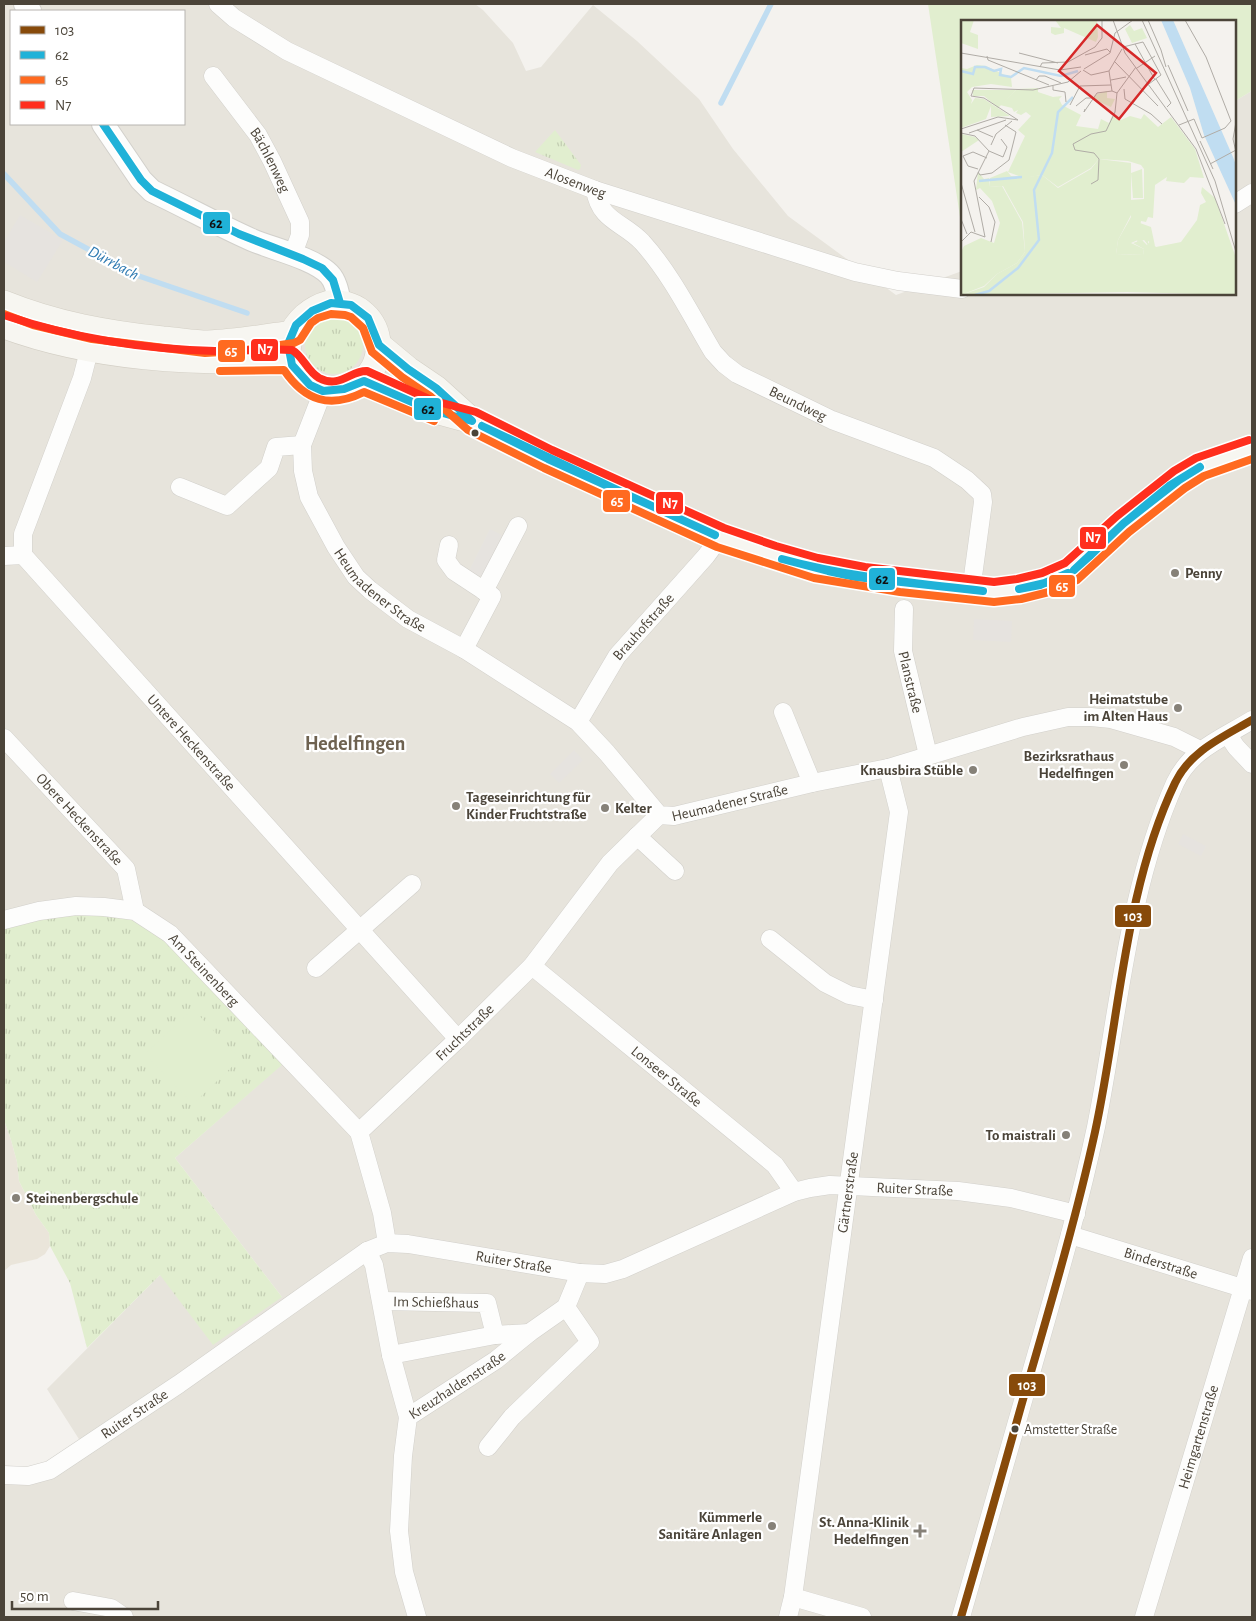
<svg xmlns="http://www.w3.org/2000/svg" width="1256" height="1621" viewBox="0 0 1256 1621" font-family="'Alegreya Sans',sans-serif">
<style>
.residential{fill:#e7e4dc;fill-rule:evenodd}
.education{fill:#eae5da}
.grass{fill:url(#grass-tufts)}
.garden{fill:#e1eecf}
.parking{fill:#e6e3df}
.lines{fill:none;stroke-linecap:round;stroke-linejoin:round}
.stream{stroke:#c0ddf1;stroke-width:5.5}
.minor-casing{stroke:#d2d0cb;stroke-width:19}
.tertiary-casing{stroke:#d2d0cb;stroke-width:24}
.secondary-casing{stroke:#d3cfc5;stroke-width:26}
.minor{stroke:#fdfdfc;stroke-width:18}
.tertiary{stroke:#fdfdfc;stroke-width:22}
.secondary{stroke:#f7f6f1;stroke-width:25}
.bus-1-casing{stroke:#fff;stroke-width:11}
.bus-2-casing{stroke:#fff;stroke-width:11}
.bus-3-casing{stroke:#fff;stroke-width:11}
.bus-4-casing{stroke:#fff;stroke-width:11}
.bus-1{stroke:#874a0a;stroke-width:8}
.bus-2{stroke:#20b2d8;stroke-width:8}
.bus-3{stroke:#ff6a20;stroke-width:8}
.bus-4{stroke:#ff2e1d;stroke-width:8}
.bus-dot{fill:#4b4439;stroke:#fff;stroke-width:2}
.poi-dot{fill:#868178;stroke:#fff;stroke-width:2}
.labels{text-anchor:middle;stroke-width:4.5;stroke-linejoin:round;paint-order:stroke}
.bus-label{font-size:14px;fill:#4b4439;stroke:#fff;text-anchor:start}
.street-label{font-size:15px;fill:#4b4439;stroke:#fff}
.poi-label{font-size:15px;font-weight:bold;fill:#4b4439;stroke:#fff;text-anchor:end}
.water-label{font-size:16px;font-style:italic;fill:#2e7ab2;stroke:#fff}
.district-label{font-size:20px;font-weight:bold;fill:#6e6250;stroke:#fff}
.inset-river{fill:none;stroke:#c0ddf1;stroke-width:2.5}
.inset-road{fill:none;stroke:#b0aca6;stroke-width:1}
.view{fill:#d62828;fill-opacity:0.15;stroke:#d62828;stroke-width:2.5}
.inset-edge{fill:none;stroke:#4b4439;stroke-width:2.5}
.line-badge{stroke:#fff;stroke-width:2}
.badge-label{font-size:14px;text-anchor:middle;font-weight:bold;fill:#fff}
.pale-badge-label{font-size:14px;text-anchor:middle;font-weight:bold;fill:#111}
</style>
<defs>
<pattern id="grass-tufts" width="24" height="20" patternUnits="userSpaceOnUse" patternTransform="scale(1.25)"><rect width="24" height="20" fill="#e1eecf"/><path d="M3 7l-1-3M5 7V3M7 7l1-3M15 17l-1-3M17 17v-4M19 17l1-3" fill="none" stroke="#c3cdb2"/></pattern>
</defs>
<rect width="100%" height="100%" fill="#f4f2ee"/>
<!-- residential -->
<path class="residential" d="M4,4H475L483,10L513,43L526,71L541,67L593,5L637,41L699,99L733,149L788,216L896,295L962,271V294H1235V101L1250,92L1252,88V1617H4V1475L28,1476L84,1447L47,1389L160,1275L282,1297L175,1158L289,1058L4,920ZM11,11H184V124H11Z"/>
<!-- education -->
<path class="education" d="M4,1120L11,1140L17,1162L19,1181L36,1215L49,1233L50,1246L45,1254L37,1259L11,1265L4,1271Z"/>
<!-- grass -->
<path class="grass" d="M555,130L581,165L580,169L578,170L535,152Z
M305 345a29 29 0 1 1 58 0a29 29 0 1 1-58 0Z
M39,911H135L290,1058L175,1158L282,1297L213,1345L160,1275L87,1348L70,1283L50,1246L49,1233L36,1215L19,1181L17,1162L11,1140L4,1120V920Z"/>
<!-- garden -->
<path class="garden" d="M928,4H1252V88L1250,92L1235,101V21H962V216L960,217Z
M193,1009L240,1059L193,1104L145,1054Z"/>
<!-- parking -->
<path class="parking" d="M20,215L63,240L37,282L4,262V242Z
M490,529L502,535L482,577L469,571Z
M974,619L1012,621L1011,642L973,640Z
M574,750L583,760L559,783L550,774Z
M1183,834L1206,846L1201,856L1178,844Z"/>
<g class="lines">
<!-- stream -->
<path class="stream" d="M721,103L771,4
M4,174L60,234L136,275L247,313"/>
<defs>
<g id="minor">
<path id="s1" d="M218,4L234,18L287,51L512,158L595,190L855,272L898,281L962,289"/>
<path id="s2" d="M213,76L258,135L272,161L300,222V235L293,254"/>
<path id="s3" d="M595,190C600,221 623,222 642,242C671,274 691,315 713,352L724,364L737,374L832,420L934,458L967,480L982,494L983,502L971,591"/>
<path d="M1235,204L1252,193"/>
<path id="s4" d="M92,339L82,378L23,534V555L458,1039"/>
<path id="s5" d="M323,391L302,445L303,471L309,497L336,547L356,577L370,590L408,619L464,649L578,722L607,753L659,815L674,816L812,783L888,768L1023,727L1068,717H1091L1111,719L1174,737L1200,750"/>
<path d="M180,487L227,506L269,468L276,447L302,445"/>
<path d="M449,545L446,560L454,571L492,596L464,649"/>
<path d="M4,556L23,555"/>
<path d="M484,591L518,526"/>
<path id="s6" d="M904,609L903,651L928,755"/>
<path d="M783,712L812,783"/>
<path id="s7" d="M578,722L617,656L706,556L720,537"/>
<path d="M1228,735L1236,747L1252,764"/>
<path id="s8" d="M4,738L126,869L135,911"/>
<path d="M637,836L675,871"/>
<path id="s9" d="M4,920L39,911L76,906L104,907L135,911L170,934L359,1132"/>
<path d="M770,939L825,983L849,995L874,1000"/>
<path id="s10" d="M532,966L775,1165L794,1192"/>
<path d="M316,968L412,884"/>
<path id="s11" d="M1070,1235L1252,1291"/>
<path id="s12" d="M387,1243L382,1213L359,1132L458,1039L532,966L610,863L659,815"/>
<path d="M367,1251L374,1265L391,1355L408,1417"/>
<path id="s13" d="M382,1301L487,1303L495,1335"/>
<path d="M391,1355L495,1335L529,1333"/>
<path d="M488,1447L512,1417L590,1342L566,1307"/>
<path id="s14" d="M4,1475L28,1476L50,1470L179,1384L367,1251L387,1243L408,1244L580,1273L605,1274L623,1269L794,1192L810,1188L830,1185L958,1191L1011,1198L1076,1214"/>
<path d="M793,1597L862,1617"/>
<path d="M73,1601L111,1608L124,1617"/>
<path id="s15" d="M417,1617L404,1572L399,1531L403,1456L408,1417L496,1360L529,1333L566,1307L580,1273"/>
<path id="s16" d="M788,1617L793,1597L899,812L888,768"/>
<path d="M961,1617C984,1538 1006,1459 1029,1380C1053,1296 1078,1212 1096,1127C1119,1012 1127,891 1175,783C1191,749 1223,738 1252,720"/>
<path id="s17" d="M1144,1617L1252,1258"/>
</g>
<path id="tertiary" d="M25,4L30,11
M103,124L141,180L152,191C186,207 218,225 252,240C273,249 313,258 329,274C336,281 338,293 340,303"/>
<path id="secondary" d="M4,303C56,324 107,333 163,339C178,340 194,343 208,343C236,342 264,337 292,333
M329,303C390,299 397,385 335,392C324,393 315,389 307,383C271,356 292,313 329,303Z
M4,326C94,359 194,364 289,360
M379,345L408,369L436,388L468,417
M364,381L428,409L472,421L548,459L720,537L773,556L816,568L863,577L994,592L1019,589L1045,583L1071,572L1123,524L1179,480L1200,467L1252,449"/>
</defs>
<!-- minor casing -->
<use href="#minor" class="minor-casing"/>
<!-- tertiary casing -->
<use href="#tertiary" class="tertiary-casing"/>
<!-- secondary casing -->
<use href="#secondary" class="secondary-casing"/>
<!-- minor -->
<use href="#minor" class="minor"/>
<!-- tertiary -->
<use href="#tertiary" class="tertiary"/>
<!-- secondary -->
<use href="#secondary" class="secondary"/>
<defs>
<path id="bus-1" d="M961,1617C982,1546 1002,1474 1022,1403C1048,1313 1075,1223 1095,1132C1120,1017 1124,890 1175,783C1190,751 1223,737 1252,720"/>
<path id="bus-2" d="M103,124L141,180L152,191L239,234L303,259L322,268L333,280L340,303
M331,303L351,305L368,318L379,345L408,369L436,388L472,421L428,409L364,381L344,389L323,391L310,385L292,365L288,344L296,325L312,311Z
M482,426L643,502
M482,426L548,459L643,502
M643,502L715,535
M643,502L715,535
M1124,523L1169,486L1200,467
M1124,523L1179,480L1200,467
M782,559C848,577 915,583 983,591
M782,559L828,571L856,577L983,591
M1074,570L1124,523
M1074,570L1091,555L1124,523
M1019,589L1045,583L1068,573
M1019,589L1040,585L1068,573"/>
<path id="bus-3" d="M4,314L33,325L92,339L205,353L239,351L294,343L300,340L311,323L318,318L331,314L345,315L351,317L363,328L372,352L402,377L430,396L468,430L544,468L717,547L814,578L900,592L994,602L1021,599L1049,592L1077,580L1129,532L1185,488L1204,476L1252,459
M220,371L284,370C305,401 330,409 364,392L434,421"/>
<path id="bus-4" d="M7,316C75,339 143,349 215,351C240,352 267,348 292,350C303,356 307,371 319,378C340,389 351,370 367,371L431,400L476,412L552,450L724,528L776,546L818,558L865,567L994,582L1017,579L1042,573L1065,563L1117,516L1174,471L1196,458L1249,440"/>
</defs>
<!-- bus-1 casing -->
<use href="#bus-1" class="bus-1-casing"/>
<!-- bus-2 casing -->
<use href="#bus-2" class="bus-2-casing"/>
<!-- bus-3 casing -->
<use href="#bus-3" class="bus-3-casing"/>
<!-- bus-4 casing -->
<use href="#bus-4" class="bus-4-casing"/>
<!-- bus-1 -->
<use href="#bus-1" class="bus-1"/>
<!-- bus-2 -->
<use href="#bus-2" class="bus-2"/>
<!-- bus-3 -->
<use href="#bus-3" class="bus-3"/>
<!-- bus-4 -->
<use href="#bus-4" class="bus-4"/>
</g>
<!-- markers -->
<g class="bus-dot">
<circle cx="475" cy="433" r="4.5"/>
<circle cx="1015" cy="1429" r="4.5"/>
</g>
<g class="poi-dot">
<circle cx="1175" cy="573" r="5"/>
<circle cx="1178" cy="708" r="5"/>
<circle cx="1124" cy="765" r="5"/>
<circle cx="973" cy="770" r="5"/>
<circle cx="456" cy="806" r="5"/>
<circle cx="605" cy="808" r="5"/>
<circle cx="1066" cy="1135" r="5"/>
<circle cx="16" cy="1198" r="5"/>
<circle cx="772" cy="1526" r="5"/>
<path d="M917.5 1523.5h5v5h5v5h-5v5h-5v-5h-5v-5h5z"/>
</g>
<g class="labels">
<!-- bus labels -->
<g class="bus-label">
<text x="1024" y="1434">Amstetter Straße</text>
</g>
<!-- street labels -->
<g class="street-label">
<text dy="5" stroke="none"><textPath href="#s2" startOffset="102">Bächlenweg</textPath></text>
<text dy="5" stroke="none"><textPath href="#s1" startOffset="401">Alosenweg</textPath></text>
<text dy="5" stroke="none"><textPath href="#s3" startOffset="304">Beundweg</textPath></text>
<text dy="5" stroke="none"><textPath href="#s5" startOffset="230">Heumadener Straße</textPath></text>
<text dy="5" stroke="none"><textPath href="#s7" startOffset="116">Brauhofstraße</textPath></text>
<text dy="5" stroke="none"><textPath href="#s6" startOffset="74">Planstraße</textPath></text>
<text dy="5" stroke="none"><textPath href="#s4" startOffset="480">Untere Heckenstraße</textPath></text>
<text dy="5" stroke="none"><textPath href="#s5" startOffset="665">Heumadener Straße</textPath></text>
<text dy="5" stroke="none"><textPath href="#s8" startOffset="111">Obere Heckenstraße</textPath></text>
<text dy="5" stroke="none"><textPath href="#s9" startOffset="224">Am Steinenberg</textPath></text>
<text dy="5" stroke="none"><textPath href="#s12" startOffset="260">Fruchtstraße</textPath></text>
<text dy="5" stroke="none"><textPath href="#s10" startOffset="174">Lonseer Straße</textPath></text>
<text dy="5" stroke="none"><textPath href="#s14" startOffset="1002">Ruiter Straße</textPath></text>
<text dy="5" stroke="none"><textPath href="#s16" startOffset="429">Gärtnerstraße</textPath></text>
<text dy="5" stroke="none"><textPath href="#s14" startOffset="582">Ruiter Straße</textPath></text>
<text dy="5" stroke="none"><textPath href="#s11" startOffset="95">Binderstraße</textPath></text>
<text dy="5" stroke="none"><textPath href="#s13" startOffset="54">Im Schießhaus</textPath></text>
<text dy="5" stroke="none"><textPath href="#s15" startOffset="261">Kreuzhaldenstraße</textPath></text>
<text dy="5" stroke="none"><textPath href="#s14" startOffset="148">Ruiter Straße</textPath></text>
<text dy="5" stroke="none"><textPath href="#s17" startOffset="188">Heimgartenstraße</textPath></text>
</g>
<!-- poi labels -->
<g class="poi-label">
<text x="1185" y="578" text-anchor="start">Penny</text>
<text x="1168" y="704">Heimatstube<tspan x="1168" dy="17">im Alten Haus</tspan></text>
<text x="1114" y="761">Bezirksrathaus<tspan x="1114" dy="17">Hedelfingen</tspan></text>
<text x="963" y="775">Knausbira Stüble</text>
<text x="466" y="802" text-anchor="start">Tageseinrichtung für<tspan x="466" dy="17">Kinder Fruchtstraße</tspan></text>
<text x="615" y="813" text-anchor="start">Kelter</text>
<text x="1056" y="1140">To maistrali</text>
<text x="26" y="1203" text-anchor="start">Steinenbergschule</text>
<text x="762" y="1522">Kümmerle<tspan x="762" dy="17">Sanitäre Anlagen</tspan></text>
<text x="909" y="1527">St. Anna-Klinik<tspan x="909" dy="17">Hedelfingen</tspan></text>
</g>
<!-- water labels -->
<g class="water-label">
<text transform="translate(114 262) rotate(28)" y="6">Dürrbach</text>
</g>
<!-- district labels -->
<g class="district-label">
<text x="355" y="750">Hedelfingen</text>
</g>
</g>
<!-- overview -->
<g transform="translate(961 20)">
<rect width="275" height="275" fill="#f4f2ee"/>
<path d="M146,71V78L154,79L150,87L132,79L134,75ZM181,149L182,178H172L170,153ZM179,203L190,207L194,226L187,221V225L183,220L176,222Z" fill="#e1eecf"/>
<path d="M16,45L25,46L50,58L51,67L30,64L11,67L6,72L11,80L10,84L14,78L23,79L49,96L30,97V86L25,99L0,108V48L6,49ZM11,70H55L37,88L23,76H12ZM0,114L14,117L18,120L0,132ZM138,139L170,143V195L157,220L155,234L182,235L183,229L172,223L181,220L186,225L189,221L195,227L220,222L236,200L239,185L245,182L240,173L241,167L254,178L275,238V275L166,272L0,275L23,267L36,254L56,243L64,232L62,202L42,166L28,167L29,158L46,151L50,156L66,157L81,155L97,168L130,149Z" fill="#e1eecf"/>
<path d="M169,5L173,11L181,8L186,18L171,23L164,9Z" fill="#e1eecf"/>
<path d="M0,0H13L9,12L17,15V29L0,23ZM94,0H136L137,17L135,22L103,8V13L94,15L90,13V7L100,8ZM77,68V72L92,77L101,76L98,79L101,85L120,95L115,106L137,109L140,99L148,103L151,96L160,100L169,96L180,99L183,94L197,107L210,97L234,129L243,158L229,157L223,163L205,161L206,157L194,165L192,198L187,197L185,202L180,201L177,220L170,223L183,229L182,235L155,234L157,220L170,197L169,180L183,179V149L180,145L167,141L138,139L130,148L97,167L81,155L63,158L47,152L64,116L57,110L70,96L65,92L60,95L55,93L57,90L53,92L51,88L39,85L56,69ZM17,152L23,159L28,158V167L41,166L61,202L64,232L56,243L36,254L23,266L0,275V232L3,226L20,218L33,223L39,203L31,181L19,168L15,170Z" fill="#e1eecf"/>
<path d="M200,0H212L272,137L275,145V185L243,115L229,68Z" fill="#c0ddf1"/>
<path class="inset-river" d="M0,51L12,54L14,47H24L33,51L40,49L39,55L50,57L63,48L100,56L117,51M18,161L61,157M14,275L28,271L57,248L78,220L73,170L91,133L97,92L112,77"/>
<path class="inset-road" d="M152,0L164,33L235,129L264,204M181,0L254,161L275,232M187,0L200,30M224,0L245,37L270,101M174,24L194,60M162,27L182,22L200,55L181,69M200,30L205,47M0,33L99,50L120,47M58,33L97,43M124,35L146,29L149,32M26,36L27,40L88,65M153,41L197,86M207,45L227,91M79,47L81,43L107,42L134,27L141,18V0M176,48L194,36M123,49L149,33L154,13L172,0M122,50L130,55L148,51M148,51L161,29M148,51L151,71L156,73M195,59L210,83L206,87M75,60L78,56H84L100,63M150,60L165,57M92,66V70L104,72L105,82M119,66L150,65M163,69L164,79L190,94L201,104M109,85L119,66M115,86L125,78H132M124,89L123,92L136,73L151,71M275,102L272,119L275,132M218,105L233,99L241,118L264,108L270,101M0,109L37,97L57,100L23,78L10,76L13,68L72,70L107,62L120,51M16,110L32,117M0,113L14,116L28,131M8,113L45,100M40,119L46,127L42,137M239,121L252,149M30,125L35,114L51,101M28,131L42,137M249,144L275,130M17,149L7,146L2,136L12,132L26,138M17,152L19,155L31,153L48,140L55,112L44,105M0,163L14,212M130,164L137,160L138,139L133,133L114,130L112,124L130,114L145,111L154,92L156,73L175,47M18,177L28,187L34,202L30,222M0,199L6,214M0,222L10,212L24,217L13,161L28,131"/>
<path class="view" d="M136,5L195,53L158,99L98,51Z"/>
<rect width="275" height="275" class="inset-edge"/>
</g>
<g class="line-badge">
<rect x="202" y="211" width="29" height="24" rx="5" fill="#20b2d8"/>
<rect x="250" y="338" width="29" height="24" rx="5" fill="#ff2e1d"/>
<rect x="217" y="339" width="29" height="24" rx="5" fill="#ff6a20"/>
<rect x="413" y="397" width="29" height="24" rx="5" fill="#20b2d8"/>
<rect x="602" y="489" width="29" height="24" rx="5" fill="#ff6a20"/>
<rect x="655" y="491" width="29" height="24" rx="5" fill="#ff2e1d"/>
<rect x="1079" y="526" width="28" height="24" rx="5" fill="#ff2e1d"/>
<rect x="868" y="567" width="28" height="24" rx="5" fill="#20b2d8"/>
<rect x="1048" y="574" width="28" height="24" rx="5" fill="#ff6a20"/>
<rect x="1114" y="904" width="38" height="24" rx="5" fill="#874a0a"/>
<rect x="1008" y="1373" width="38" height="24" rx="5" fill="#874a0a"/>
</g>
<g class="badge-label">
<text x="265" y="354">N7</text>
<text x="231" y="356">65</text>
<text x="617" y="506">65</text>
<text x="670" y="508">N7</text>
<text x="1093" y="542">N7</text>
<text x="1062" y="591">65</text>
<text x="1133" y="921">103</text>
<text x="1027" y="1390">103</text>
</g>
<g class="pale-badge-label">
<text x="216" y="228">62</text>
<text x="428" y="414">62</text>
<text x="882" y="584">62</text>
</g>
<!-- border -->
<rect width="1256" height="1621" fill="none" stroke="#4b4439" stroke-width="10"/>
<!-- legend -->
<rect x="10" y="10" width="175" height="115" fill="#ffffff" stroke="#b7b4b0"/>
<rect x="20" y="26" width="25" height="8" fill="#874a0a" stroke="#b7b4b0"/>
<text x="55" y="35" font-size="15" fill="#4b4439">103</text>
<rect x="20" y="51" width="25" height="8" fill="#20b2d8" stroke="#b7b4b0"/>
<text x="55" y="60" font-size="15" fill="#4b4439">62</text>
<rect x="20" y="76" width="25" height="8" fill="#ff6a20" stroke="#b7b4b0"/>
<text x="55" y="85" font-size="15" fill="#4b4439">65</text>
<rect x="20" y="101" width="25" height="8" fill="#ff2e1d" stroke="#b7b4b0"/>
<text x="55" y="110" font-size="15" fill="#4b4439">N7</text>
<!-- scale -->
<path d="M12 1601v8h146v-8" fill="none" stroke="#4b4439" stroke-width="2.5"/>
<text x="20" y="1601" font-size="15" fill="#4b4439" stroke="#ffffff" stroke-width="4" paint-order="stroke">50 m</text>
</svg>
